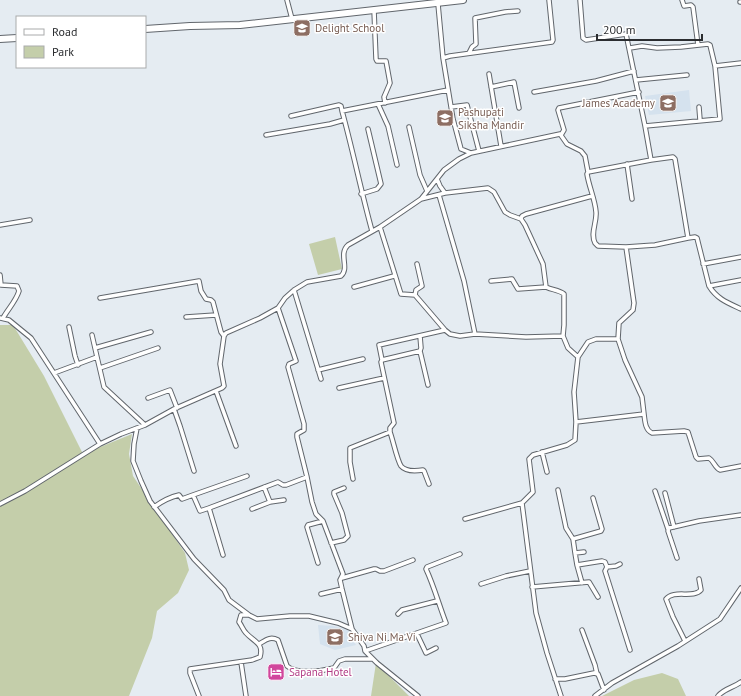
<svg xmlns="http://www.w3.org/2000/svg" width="741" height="696" viewBox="0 0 741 696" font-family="'PT Sans',sans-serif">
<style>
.built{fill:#d5e2ee}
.green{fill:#c4ceaa}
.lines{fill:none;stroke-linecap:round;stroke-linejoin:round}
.minor-casing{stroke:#61666c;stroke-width:5.5}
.primary-casing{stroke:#61666c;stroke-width:8}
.minor{stroke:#fff;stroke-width:3.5}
.primary{stroke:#fff;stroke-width:6}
.labels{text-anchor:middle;stroke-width:3;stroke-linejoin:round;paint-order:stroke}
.education-label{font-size:11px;fill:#785e54;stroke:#fff;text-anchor:start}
.hotel-label{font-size:11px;fill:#b23c85;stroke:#fff;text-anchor:start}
</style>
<rect width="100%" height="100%" fill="#e5ecf2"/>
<!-- built -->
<path class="built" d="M689,90L691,111L649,115L645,96Z
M318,625L333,626L348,630L356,645L335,650L320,644Z"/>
<!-- green -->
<path class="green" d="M335,237L342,269L318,275L309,244Z
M0,325H13L44,376L83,454L132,434L129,454L133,476L185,553L189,570L178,593L157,611L152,638L129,696H0Z
M376,663L409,696H371Z
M662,673L678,679L686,696H602L634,680Z"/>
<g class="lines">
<defs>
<path id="minor" d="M287,0L292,19
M580,0L583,38L586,40L626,34L645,126
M682,0L684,6L691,5L693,7L698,45
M740,2H741
M438,4L443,58L453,119L461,149L471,153L560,134L567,144L581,151L585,156L588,172
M374,10L376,59L377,61H386L390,83L384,97L385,103
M630,48L642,46L657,48L681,47L708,44L710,45L715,66
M469,53L472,47L476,44L475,18L505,12L518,11
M443,58L450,56L552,42L553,40L549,0
M489,74L501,146
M636,80L687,75
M491,87L514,82L519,108
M534,92L596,81L634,71
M378,104L388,126L397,165
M451,107L467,105L479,151
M699,107L700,120
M291,116L339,105L341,106L342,111
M409,127L420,175L427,191
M266,135L330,124L344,120
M561,135L564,130L558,110L559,108L639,92
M673,157L675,159L688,238L655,245L626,247L598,246L595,243C590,233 597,223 596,212C595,199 589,187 587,174L588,172L651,160Z
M651,160L645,126L720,119L715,66L741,63
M627,164L632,199
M437,179L440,186L445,193
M361,194L377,189L381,184L368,129
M439,195L464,281L475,334
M421,199L445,193L488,188L494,192L505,212L510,215L521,219L525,225L543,264L546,287C552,290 559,290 564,294V325L563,336L568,348L578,357L574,392L576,422L575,440L567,445L533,455L529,459L533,492L522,503L536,613L547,653L561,696
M521,219L522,216L526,214L592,196
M0,225L30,220
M380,227L421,199L444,170L459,159L471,153
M372,231C361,191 353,151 342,111L448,90
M688,238L695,237L697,238L709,286L741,280
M703,264L741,257
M0,275L1,285L17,286L19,291C16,301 8,309 3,318
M491,281L512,279L518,289L546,287
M709,286C717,299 728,303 741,309
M354,287L394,276
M294,290L321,379
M415,295L416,290L422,286L417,264
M100,298L199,281L201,291L206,299L211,300L213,302L221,332L224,336
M278,308L296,361L289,364L288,367L304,424V430L297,434V437L307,477L312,502L316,514L323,521L343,574L340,580L342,589L352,629
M186,317L216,315
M0,318L9,320L31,338L100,444
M69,327L75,356L78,365
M618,339L619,323L633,310L634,303L626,247
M95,348L151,332
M420,351L428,385
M97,357L104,387L145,425
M578,357L588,342L596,339H618L625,360L642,397L644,414
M382,360L420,351L421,348L420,336
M100,368L158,348
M318,370L363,359
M54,373L97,357L92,335
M339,388L384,378
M216,391L236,446
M148,398L170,390L177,408
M174,409L180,426L194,471
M576,422L644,414C645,421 645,430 652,433L684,431L688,432L696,457L698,459L709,458C714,461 715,468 720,470L741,466
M137,428L134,444L133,461L141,481L150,501L194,559L224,590L229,600L249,615L257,619L290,616H309L338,623L352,629L364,646L365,651L377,663L418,696
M542,452L547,472
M353,479L350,462V448L390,432
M429,484L424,471L423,470C417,471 406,472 401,466C397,460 393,440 390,432V428L394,423L381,362L382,360L379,345L445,330
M264,487L270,502
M558,490L566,528L573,539L575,553
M655,491L668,529
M665,493L674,527
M193,495L247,476
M0,504L25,491L100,444L121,434L145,425L174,409L222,388L224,386L220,364L224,336L226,333L260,318L278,308L285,298L294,290L307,282L341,276C350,268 338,254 348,245L380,227L401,294L415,295L445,330L450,334L460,336L475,334L526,337L563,336
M154,507C161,502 170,497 179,495L182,499L193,495L200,511L209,508L223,555
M209,508L278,482L283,485H286L307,477
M252,509L270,502L284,500
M465,519L522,503
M573,539L601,531L602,529L593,498
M331,543L344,540L348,536L342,513L334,494V492L344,488
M677,558L668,531L669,528L699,521L741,515
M318,563L307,527L308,525L323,521
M577,565L575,553L584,552
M607,567L605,571L630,650
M342,578L374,569H376L380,571H384L413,560
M582,583L577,565L602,561L605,562L607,567L616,566L620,564
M481,584L506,576L530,571
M532,587L589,582L598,597
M321,594L342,589
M398,614L402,610L437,601
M582,630L595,665L597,674
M417,634L426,653L436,648
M685,641L673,617L666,599C674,589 693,599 701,590L699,579
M259,644C266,640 270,636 278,640L287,666C297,675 322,671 334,668L339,661L345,659H373
M365,651L446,623C439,605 434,586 426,569L427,567L460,554
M241,662L246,696
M555,679H565L594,673L598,674L604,690
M199,696L190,673V669L252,660L260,657C264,643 254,642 246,633C243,630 242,626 239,622L241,615H249
M595,696L612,683L678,646L720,619L741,588
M718,696C725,688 733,688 741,682"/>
<path id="primary" d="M145,29L190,26L240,25L463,0
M0,39L17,38"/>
</defs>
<!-- minor casing -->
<use href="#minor" class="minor-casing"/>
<!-- primary casing -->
<use href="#primary" class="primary-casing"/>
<!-- minor -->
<use href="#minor" class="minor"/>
<!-- primary -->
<use href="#primary" class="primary"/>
</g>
<!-- icons -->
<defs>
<symbol id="school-square" viewBox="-11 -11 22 22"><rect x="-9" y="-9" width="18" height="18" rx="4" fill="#8d6e63" stroke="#fff"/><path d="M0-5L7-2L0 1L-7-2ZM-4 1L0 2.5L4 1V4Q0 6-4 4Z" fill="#fff"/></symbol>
<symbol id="hotel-square" viewBox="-11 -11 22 22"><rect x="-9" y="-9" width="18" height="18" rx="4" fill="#d1479c" stroke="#fff"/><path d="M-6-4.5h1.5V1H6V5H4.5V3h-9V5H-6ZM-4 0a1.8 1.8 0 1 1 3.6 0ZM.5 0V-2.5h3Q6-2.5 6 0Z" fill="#fff"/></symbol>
</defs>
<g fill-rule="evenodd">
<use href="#school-square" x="292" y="18" width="20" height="20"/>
<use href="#school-square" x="658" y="93" width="20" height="20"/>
<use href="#school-square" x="435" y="108" width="20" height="20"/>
<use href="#school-square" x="325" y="627" width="20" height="20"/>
<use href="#hotel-square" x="266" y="662" width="20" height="20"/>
</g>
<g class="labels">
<!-- education labels -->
<g class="education-label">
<text x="315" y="32">Delight School</text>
<text x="655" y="107" text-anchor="end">James Academy</text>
<text x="458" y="116">Pashupati<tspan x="458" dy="13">Siksha Mandir</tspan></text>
<text x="348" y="641">Shiva Ni Ma Vi</text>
</g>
<!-- hotel labels -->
<g class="hotel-label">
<text x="289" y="676">Sapana Hotel</text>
</g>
</g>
<!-- legend -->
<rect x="16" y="16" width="130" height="52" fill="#ffffff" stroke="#aaabac"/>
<rect x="24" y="29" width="20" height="6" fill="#ffffff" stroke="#aaabac"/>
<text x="52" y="36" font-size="12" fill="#2b2d30">Road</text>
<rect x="24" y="46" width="20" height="12" fill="#c4ceaa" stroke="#aaabac"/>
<text x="52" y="56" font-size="12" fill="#2b2d30">Park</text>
<!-- scale -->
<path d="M597 34v6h105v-6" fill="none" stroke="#2b2d30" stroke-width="2"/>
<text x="603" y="34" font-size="12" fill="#2b2d30" stroke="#ffffff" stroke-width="3" paint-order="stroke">200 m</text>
</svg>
